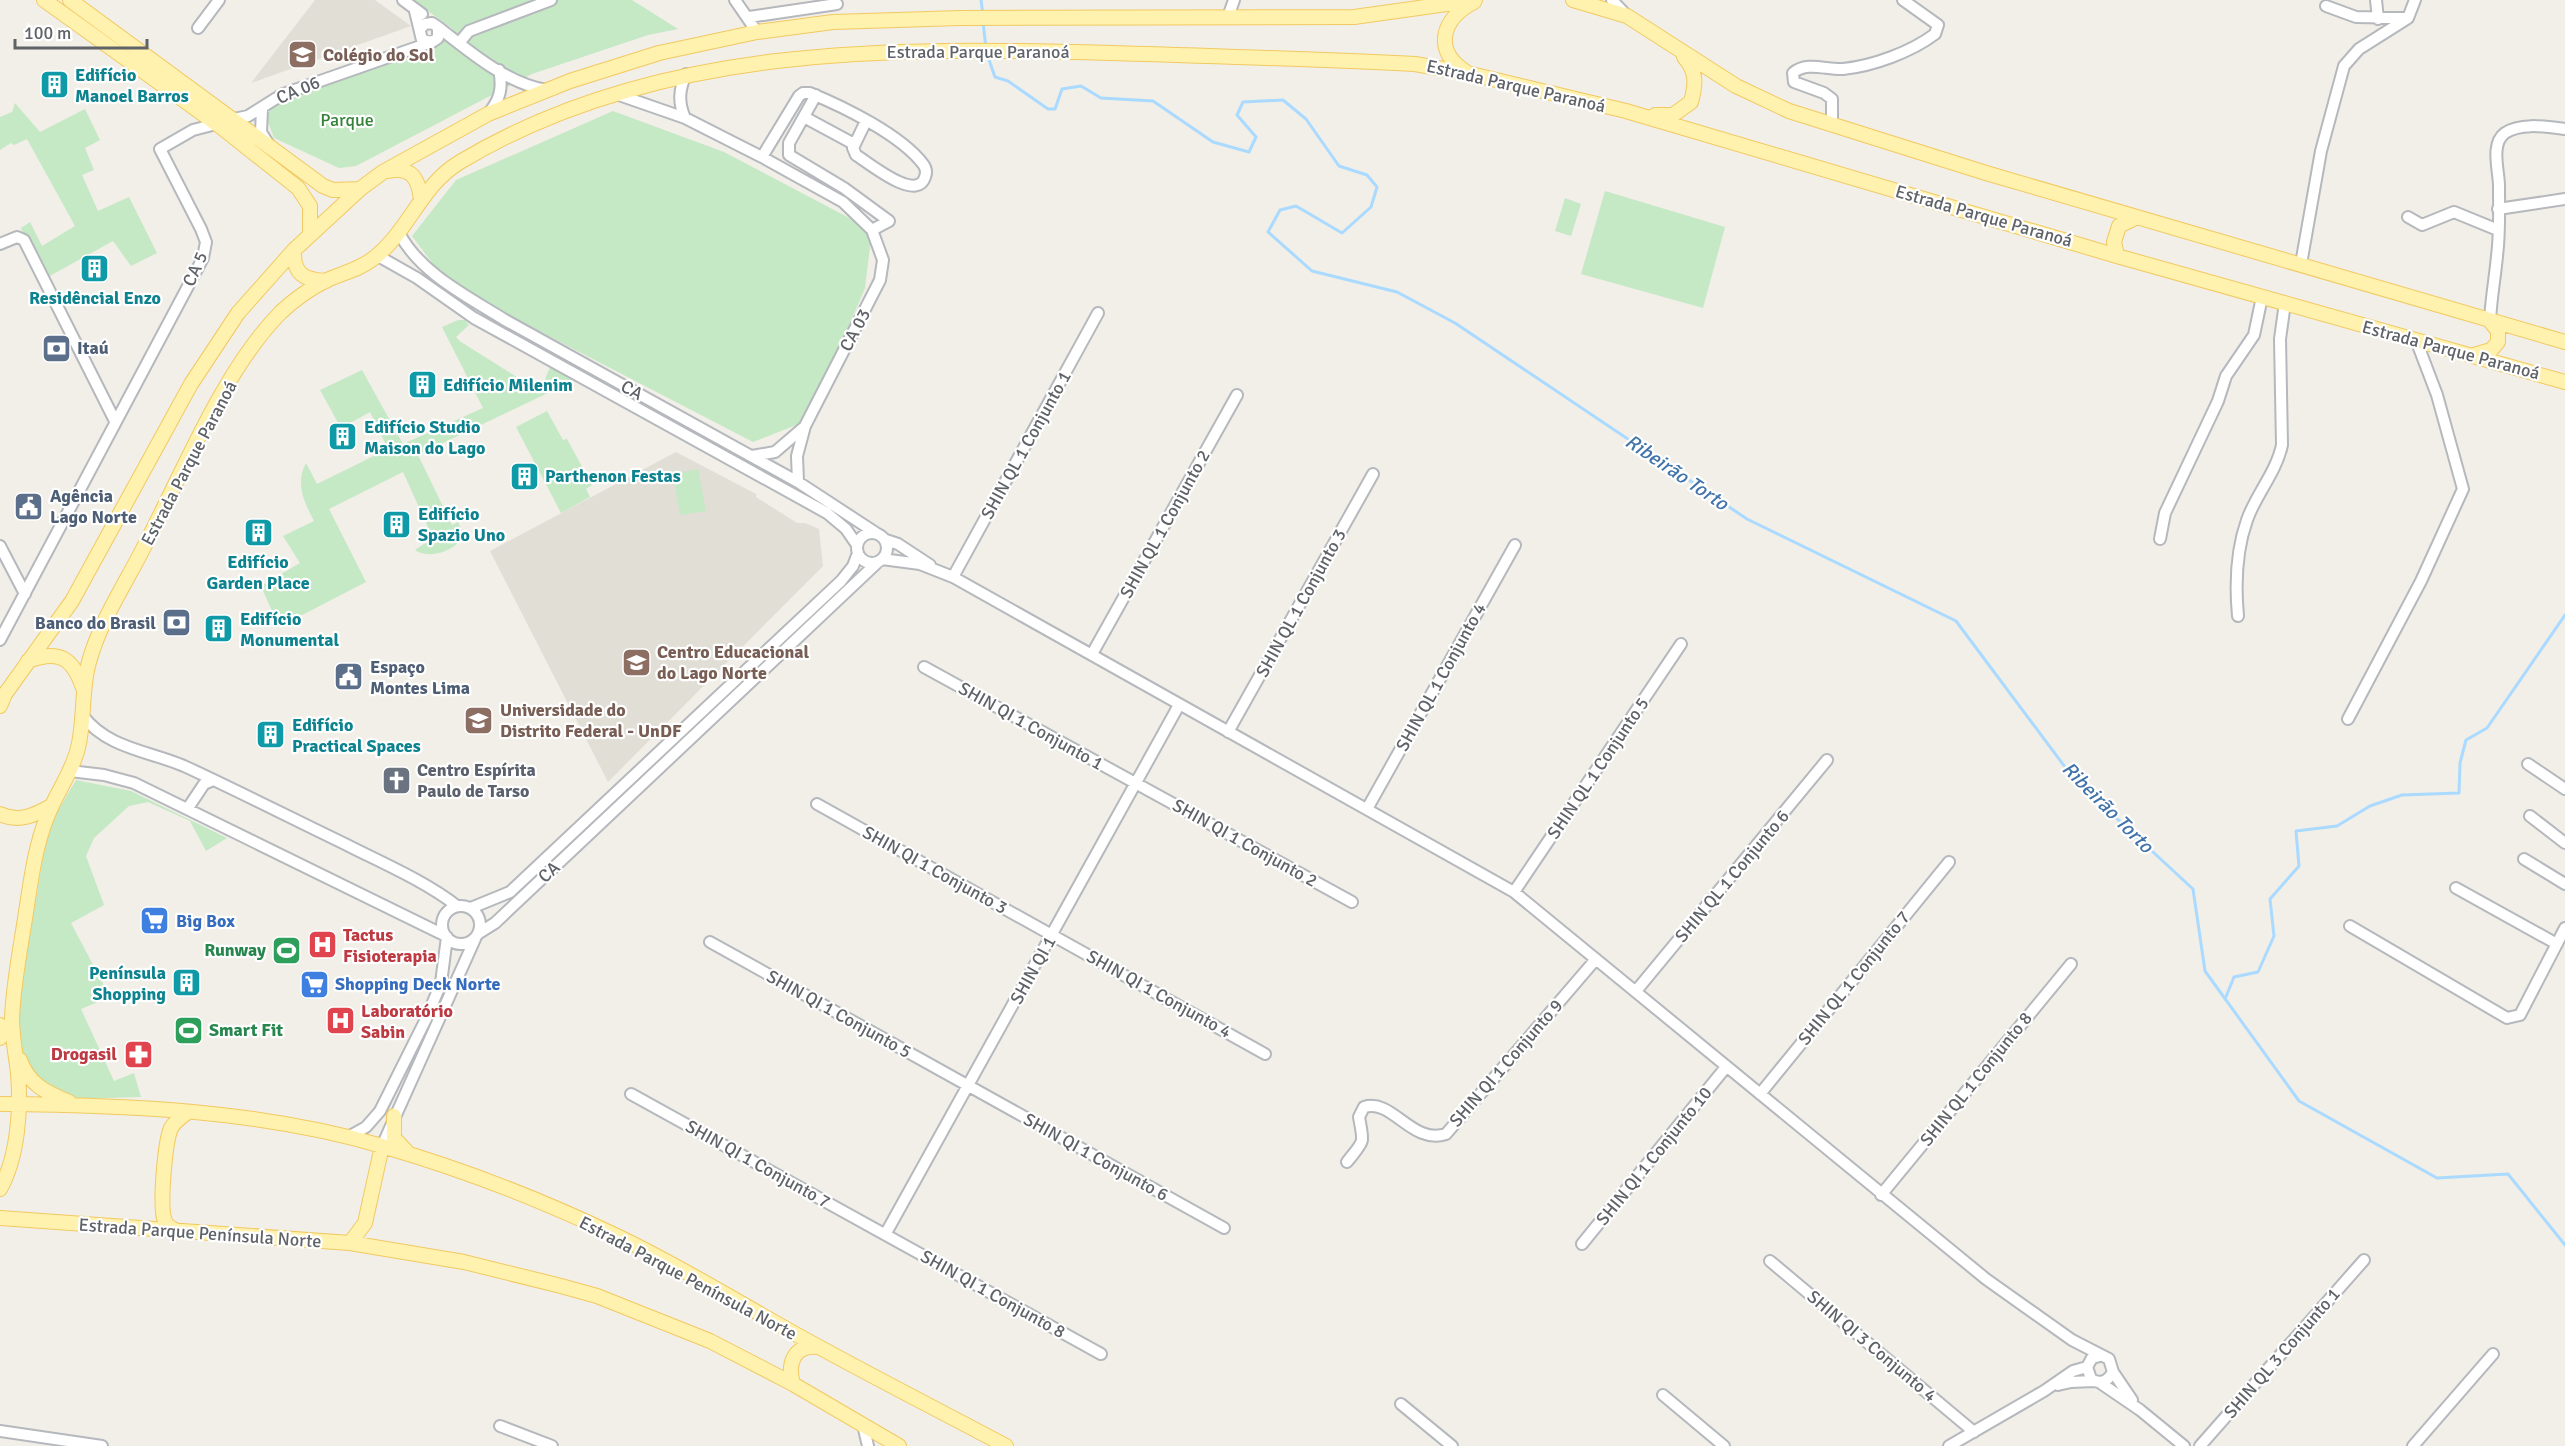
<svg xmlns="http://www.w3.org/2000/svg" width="2565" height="1446" viewBox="0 0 2565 1446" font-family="Signika,sans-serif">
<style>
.education{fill:#e1ded6}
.green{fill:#c5e8c5}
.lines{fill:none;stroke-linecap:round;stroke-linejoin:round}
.stream{stroke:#aadaff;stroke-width:3}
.minor-casing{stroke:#b5b8bc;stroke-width:14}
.major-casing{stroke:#f2c960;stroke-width:16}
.minor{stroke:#fff;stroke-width:10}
.major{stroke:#fff2af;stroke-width:14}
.labels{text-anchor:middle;stroke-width:4.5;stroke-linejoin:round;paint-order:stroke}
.street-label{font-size:18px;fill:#5f6368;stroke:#fff}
.education-label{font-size:18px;font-weight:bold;fill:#785e54;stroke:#fff;text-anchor:start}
.culture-label{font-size:18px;font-weight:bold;fill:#0d838f;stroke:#fff;text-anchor:start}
.park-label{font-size:18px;fill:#348238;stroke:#fff}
.service-label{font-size:18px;font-weight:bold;fill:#4e5e75;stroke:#fff;text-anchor:start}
.worship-label{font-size:18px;font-weight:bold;fill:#5b616d;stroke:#fff;text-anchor:start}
.shop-label{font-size:18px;font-weight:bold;fill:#366cbe;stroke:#fff;text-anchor:start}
.health-label{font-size:18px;font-weight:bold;fill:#be3a42;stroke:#fff;text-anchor:start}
.leisure-label{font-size:18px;font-weight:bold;fill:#27864d;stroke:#fff;text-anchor:end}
.water-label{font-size:20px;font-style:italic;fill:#4174aa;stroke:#fff}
</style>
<rect width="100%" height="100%" fill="#f1efe8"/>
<!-- education -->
<path class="education" d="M315,0H375L411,26L251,83Z
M676,452L756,494V497L797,523H805L819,529L823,566L608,782L490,551Z"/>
<!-- green -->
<path class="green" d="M413,0H632L678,29L648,35L532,74L356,166L339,168L274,138L266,117L275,101L454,30Z
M15,103L40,132L85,109L100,140L85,148L94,170L82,175L98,211L129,197L157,253L131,266L113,241L46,278L21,228L30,222L42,246L75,226L27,139L14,145L11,143L0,150V117L12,112Z
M613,111L724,152L872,230L865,288L809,420L753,442L448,284L412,236L456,180Z
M1605,191L1725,227L1703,308L1581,274Z
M1565,198L1581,204L1571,236L1555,231Z
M458,320H465L469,325L456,337L461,342L531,386L542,387L550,367L573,378L571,382L418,455L452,525L458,522L464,535C456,551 430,560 415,550L433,538L403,472L329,509L366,582L279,627L261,586L300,563L283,536L314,521C304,502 295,483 306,463L317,484L388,449L370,412L341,428L320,390L362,370L403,444L483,408L442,327Z
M547,411L563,440L567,439L592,485L586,489L590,497L561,513L516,427Z
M698,469L706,511L680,515L673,474Z
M76,780L131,791L227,838L206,851L190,821L148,802L129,806L94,838L86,856L104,905L71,923L110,997L81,1009L114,1081L134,1073L141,1097L75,1099L49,1088L29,1073L19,1044L17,1013L48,827Z"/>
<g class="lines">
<!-- stream -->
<path class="stream" d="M981,0L983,15
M983,22L986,48
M987,54L995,77L1008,81L1048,109H1055L1062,89L1081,86L1101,98L1153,101L1213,142L1249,152L1256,137L1237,115L1243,102L1283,100L1306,119L1339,166L1367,175L1377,187L1371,207L1342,233L1296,206L1280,210L1268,232L1312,271L1397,292L1455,323L1747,519L1956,621L2074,779L2193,889L2205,971L2299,1101L2437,1178L2508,1174L2565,1245
M2225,999L2234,977L2258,972L2274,936L2270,899L2299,866L2296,831L2337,826L2370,806L2402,795L2459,793L2460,763L2466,740L2487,728L2565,615"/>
<defs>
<path id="minor" d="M403,0L422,14
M735,0L757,32
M1612,0L1627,16
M2376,0L2378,19
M2326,6L2356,17L2407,18
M415,11L422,40L432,42L438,38V27L432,23L425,24L420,29
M749,17L837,4
M1228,17L1234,0
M438,27C470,52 506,83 546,90
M198,28L219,0
M459,43L469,31L551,0
M616,94L685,118L762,157L843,202L872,230L883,260L880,280L805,426L797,456L798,482
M816,95L789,143V155L844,188L889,221L872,230
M262,109L261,132L269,145
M488,114C500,100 503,88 499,70
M804,117L854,144
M685,118C678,102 679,90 686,74
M234,119L248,116L283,94L429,43
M1832,125V99L1824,93L1794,82L1793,73C1807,61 1826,70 1843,69C1873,66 1911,52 1935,34L1938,25L1903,0
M762,157L799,96L803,93H810C844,107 901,135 923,164C926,168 927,172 925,177C917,203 869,163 856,155L853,148L866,121
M2498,209L2565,199
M2408,217L2422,225L2454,212L2498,230
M399,233C421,274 467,296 505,320L798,482L876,533
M0,244L17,237L24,240L115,421
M378,256L417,278L474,318L827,513L846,529L857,545
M2301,264L2321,151L2344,66L2359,49L2408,18L2415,0
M2490,321C2491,299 2495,278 2497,256C2500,233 2499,209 2499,186C2499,171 2490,144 2505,133C2521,122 2548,127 2565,129
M752,456L775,452L803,428
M857 548a15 15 0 1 1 30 0a15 15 0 1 1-30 0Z
M2160,539L2165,513L2218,401L2226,376L2254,335L2262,297
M886,540L898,544L930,565
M0,546L25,594
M882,559L920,564L953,577L1514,892L1986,1279L2072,1340L2109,1359L2113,1372C2108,1381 2100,1385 2091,1379L2087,1367L2092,1358L2100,1356
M953,577L1098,313
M2238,616C2235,584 2236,551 2247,520C2256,494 2276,473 2282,445L2280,339L2285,303
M0,640L203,258L206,242L201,229L160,149L193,130L216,124
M1092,654L1237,395
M924,667L1352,902
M83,716C107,748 149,751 184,766C238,791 291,818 345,844C382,863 423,880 457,906
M2348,719L2421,581L2463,489L2437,395L2416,340
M1228,732L1373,474
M2528,764L2565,789
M70,771L104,775L134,783L444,935
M817,804L1265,1054
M188,808L204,784L211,781
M1367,809L1515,545
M2530,816L2565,843
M2524,859L2565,884
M2456,888L2557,944
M1514,892L1681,644
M442 925a19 19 0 1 1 38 0a19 19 0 1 1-38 0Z
M471,908L510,892L841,581L853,566L858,553
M2350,926L2507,1018L2520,1015L2565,928
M479,933L495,923L879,561
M710,942L1224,1228
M1636,991L1827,760
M631,1094L1101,1354
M1760,1094L1949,862
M348,1137L366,1127L380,1111L426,1019L441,983L447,937
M382,1146L475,939
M1347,1162C1365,1139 1364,1145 1359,1117L1364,1107C1393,1098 1411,1145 1446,1134L1596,959
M1881,1195L2071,964
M886,1233L1179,705
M1582,1244L1726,1067
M1770,1261L1974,1432
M2113,1372L2132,1400
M2099,1382L2140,1410L2184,1446
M2058,1385L2071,1382L2094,1381
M1663,1395L1724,1446
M1401,1404L1452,1446
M863,1425L868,1446
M500,1426L552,1446
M0,1431L102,1446
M1949,1446L2044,1391L2073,1371L2087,1367
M2200,1446L2364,1260
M2413,1446L2493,1354"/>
<path id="major" d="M44,0L221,127L298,188L310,206V235
M70,0L323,186L333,190L360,189
M1573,0L1627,16L1736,86L1789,111L1986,173L2565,342
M1466,72C1433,51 1441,19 1474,2
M1655,115H1673L1691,102C1696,84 1697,72 1684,57
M388,171C412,166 419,179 421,201
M294,250C293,274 304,280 326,281
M2117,256L2114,242L2119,226L2137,217
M2474,355L2491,350L2498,342V331L2490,321
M28,661C59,649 73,658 83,688
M0,706L5,694L72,601L191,384L238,313L294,250L360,189L383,172L488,114L570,81L659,53L757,32L833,22L960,18L1354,17L1475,0
M0,814C19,823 35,815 51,806
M0,1025V1038
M20,1060C29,1085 46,1092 69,1102
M0,1104C127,1105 259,1110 382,1146C462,1169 544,1201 619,1237C688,1270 752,1311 819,1347C881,1381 944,1413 1006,1446
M394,1116V1138L409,1154
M0,1189C18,1157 21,1109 18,1073C16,1055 12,1037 12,1019C13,984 21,946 26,912C31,880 35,847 47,817C56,793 72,773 78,748C85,719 81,690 89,662C100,621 126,583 145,545C184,471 222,372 281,312C294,300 309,289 325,281C342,273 359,270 374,258C409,231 421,185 460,162C656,44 891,47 1112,53C1213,56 1314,59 1415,64L1467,73L1626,111L2117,256L2565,382
M0,1218L350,1243L464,1262L561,1286L597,1296L710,1341L793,1384L899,1446
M179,1232C173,1229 167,1227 165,1221C159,1208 165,1142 171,1128C175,1121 181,1117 188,1112
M350,1243L365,1223L382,1146
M793,1384C787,1363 794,1344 819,1347"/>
</defs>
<!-- minor casing -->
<use href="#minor" class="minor-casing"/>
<!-- major casing -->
<use href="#major" class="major-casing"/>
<!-- minor -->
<use href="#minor" class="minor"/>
<!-- major -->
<use href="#major" class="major"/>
</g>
<!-- icons -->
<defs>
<symbol id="university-square" viewBox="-11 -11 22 22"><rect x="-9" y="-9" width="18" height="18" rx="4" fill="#8d6e63" stroke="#fff"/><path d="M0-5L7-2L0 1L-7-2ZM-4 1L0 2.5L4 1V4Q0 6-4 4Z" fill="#fff"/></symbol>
<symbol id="building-square" viewBox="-11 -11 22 22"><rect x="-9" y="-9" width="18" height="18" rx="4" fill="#0f9aa8" stroke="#fff"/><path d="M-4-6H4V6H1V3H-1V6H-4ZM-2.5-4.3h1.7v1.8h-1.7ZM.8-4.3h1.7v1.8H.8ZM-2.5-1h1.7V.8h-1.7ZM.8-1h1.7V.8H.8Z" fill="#fff"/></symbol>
<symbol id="bank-square" viewBox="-11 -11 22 22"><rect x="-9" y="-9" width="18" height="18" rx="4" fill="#5c6f8a" stroke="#fff"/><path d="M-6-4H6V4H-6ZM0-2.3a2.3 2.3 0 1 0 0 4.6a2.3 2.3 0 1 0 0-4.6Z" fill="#fff"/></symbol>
<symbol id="civic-square" viewBox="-11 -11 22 22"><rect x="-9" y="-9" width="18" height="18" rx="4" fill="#5c6f8a" stroke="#fff"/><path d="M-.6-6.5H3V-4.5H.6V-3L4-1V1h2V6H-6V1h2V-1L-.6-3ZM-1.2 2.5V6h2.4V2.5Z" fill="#fff"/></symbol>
<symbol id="school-square" viewBox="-11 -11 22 22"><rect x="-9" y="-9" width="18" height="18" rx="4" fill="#8d6e63" stroke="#fff"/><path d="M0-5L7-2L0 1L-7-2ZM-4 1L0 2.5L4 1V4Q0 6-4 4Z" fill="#fff"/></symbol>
<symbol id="church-square" viewBox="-11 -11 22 22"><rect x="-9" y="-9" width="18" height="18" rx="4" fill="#6b7280" stroke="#fff"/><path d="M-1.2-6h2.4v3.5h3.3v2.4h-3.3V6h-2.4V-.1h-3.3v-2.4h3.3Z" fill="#fff"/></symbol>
<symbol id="supermarket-square" viewBox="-11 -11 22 22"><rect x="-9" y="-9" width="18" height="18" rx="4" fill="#3f7fe0" stroke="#fff"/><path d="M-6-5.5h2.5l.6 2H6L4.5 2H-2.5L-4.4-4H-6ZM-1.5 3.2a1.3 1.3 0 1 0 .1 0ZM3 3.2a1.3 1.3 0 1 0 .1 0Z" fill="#fff"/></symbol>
<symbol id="hospital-square" viewBox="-11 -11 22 22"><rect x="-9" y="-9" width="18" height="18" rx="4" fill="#e0444e" stroke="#fff"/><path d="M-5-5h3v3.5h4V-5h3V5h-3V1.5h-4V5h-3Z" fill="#fff"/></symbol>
<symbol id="stadium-square" viewBox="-11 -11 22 22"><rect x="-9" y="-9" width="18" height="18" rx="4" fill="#2e9e5b" stroke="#fff"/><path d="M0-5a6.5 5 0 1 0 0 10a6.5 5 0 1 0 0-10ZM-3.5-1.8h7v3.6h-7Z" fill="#fff"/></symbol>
<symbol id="pharmacy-square" viewBox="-11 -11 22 22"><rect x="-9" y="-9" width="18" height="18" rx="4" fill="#e0444e" stroke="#fff"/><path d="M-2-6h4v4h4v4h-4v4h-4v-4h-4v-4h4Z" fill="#fff"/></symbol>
</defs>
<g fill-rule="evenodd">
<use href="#university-square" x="286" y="38" width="33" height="33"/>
<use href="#building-square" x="38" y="68" width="33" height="33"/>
<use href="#building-square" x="78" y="252" width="33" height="33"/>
<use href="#bank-square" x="40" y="332" width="33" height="33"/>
<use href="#building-square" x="406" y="368" width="33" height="33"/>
<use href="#building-square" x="326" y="420" width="33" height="33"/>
<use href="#building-square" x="508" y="460" width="33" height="33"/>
<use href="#civic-square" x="12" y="490" width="33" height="33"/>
<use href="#building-square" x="380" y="508" width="33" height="33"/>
<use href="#building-square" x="242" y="516" width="33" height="33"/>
<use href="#bank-square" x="160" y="606" width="33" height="33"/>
<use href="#building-square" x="202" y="612" width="33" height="33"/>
<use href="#school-square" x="620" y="646" width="33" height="33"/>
<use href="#civic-square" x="332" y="660" width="33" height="33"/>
<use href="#university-square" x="462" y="704" width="33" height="33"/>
<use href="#building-square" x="254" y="718" width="33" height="33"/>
<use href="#church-square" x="380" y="764" width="33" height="33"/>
<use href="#supermarket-square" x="138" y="904" width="33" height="33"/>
<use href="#hospital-square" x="306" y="928" width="33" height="33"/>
<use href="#stadium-square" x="270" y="934" width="33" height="33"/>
<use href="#building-square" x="170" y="966" width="33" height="33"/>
<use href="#supermarket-square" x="298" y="968" width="33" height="33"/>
<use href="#hospital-square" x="324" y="1004" width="33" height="33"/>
<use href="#stadium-square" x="172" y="1014" width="33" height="33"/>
<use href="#pharmacy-square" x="122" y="1038" width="33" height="33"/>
</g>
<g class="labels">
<!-- street labels -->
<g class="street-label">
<text x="978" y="58">Estrada Parque Paranoá</text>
<text transform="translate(1516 86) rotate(13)" y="6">Estrada Parque Paranoá</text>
<text transform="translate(298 90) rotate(-23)" y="6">CA 06</text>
<text transform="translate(1984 216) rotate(16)" y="6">Estrada Parque Paranoá</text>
<text transform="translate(195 269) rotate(-66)" y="6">CA 5</text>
<text transform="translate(855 330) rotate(-62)" y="6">CA 03</text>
<text transform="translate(2451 350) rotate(15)" y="6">Estrada Parque Paranoá</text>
<text transform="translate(632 390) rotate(29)" y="6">CA</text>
<text transform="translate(1026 445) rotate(-61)" y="6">SHIN QL 1 Conjunto 1</text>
<text transform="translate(189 463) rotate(-62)" y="6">Estrada Parque Paranoá</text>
<text transform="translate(1165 524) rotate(-61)" y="6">SHIN QL 1 Conjunto 2</text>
<text transform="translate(1301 603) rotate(-61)" y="6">SHIN QL 1 Conjunto 3</text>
<text transform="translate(1441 677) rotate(-61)" y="6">SHIN QL 1 Conjunto 4</text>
<text transform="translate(1031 726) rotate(29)" y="6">SHIN QI 1 Conjunto 1</text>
<text transform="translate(1598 768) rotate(-56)" y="6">SHIN QL 1 Conjunto 5</text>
<text transform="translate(1245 843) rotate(29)" y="6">SHIN QI 1 Conjunto 2</text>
<text transform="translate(935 870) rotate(29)" y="6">SHIN QI 1 Conjunto 3</text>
<text transform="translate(549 872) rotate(-43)" y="6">CA</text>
<text transform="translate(1732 876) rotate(-50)" y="6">SHIN QL 1 Conjunto 6</text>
<text transform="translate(1033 970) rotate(-61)" y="6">SHIN QI 1</text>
<text transform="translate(1854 978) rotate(-51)" y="6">SHIN QL 1 Conjunto 7</text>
<text transform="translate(1159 994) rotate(29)" y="6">SHIN QI 1 Conjunto 4</text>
<text transform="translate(839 1014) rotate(29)" y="6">SHIN QI 1 Conjunto 5</text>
<text transform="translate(1506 1063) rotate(-49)" y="6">SHIN QI 1 Conjunto 9</text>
<text transform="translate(1976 1079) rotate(-51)" y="6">SHIN QL 1 Conjunto 8</text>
<text transform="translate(1654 1156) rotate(-51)" y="6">SHIN QI 1 Conjunto 10</text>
<text transform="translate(1096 1157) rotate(29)" y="6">SHIN QI 1 Conjunto 6</text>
<text transform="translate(758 1164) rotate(29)" y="6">SHIN QI 1 Conjunto 7</text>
<text transform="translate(200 1233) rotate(4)" y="6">Estrada Parque Península Norte</text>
<text transform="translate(688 1278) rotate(28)" y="6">Estrada Parque Península Norte</text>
<text transform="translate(993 1294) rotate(29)" y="6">SHIN QI 1 Conjunto 8</text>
<text transform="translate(1872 1346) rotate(40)" y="6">SHIN QI 3 Conjunto 4</text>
<text transform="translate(2282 1353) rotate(-49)" y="6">SHIN QL 3 Conjunto 1</text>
</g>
<!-- education labels -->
<g class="education-label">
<text x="323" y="61">Colégio do Sol</text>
<text x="657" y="658">Centro Educacional<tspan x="657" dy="21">do Lago Norte</tspan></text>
<text x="500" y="716">Universidade do<tspan x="500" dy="21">Distrito Federal - UnDF</tspan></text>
</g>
<!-- culture labels -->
<g class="culture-label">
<text x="75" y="81">Edifício<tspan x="75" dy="21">Manoel Barros</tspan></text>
<text x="95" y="304" text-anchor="middle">Residêncial Enzo</text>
<text x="443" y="391">Edifício Milenim</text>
<text x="364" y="433">Edifício Studio<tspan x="364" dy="21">Maison do Lago</tspan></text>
<text x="545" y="482">Parthenon Festas</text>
<text x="418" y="520">Edifício<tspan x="418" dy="21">Spazio Uno</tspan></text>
<text x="258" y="568" text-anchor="middle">Edifício<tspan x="258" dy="21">Garden Place</tspan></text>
<text x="240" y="625">Edifício<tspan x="240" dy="21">Monumental</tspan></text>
<text x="292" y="731">Edifício<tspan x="292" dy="21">Practical Spaces</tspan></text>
<text x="166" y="979" text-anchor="end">Península<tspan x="166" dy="21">Shopping</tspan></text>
</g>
<!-- park labels -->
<g class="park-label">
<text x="347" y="126">Parque</text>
</g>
<!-- service labels -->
<g class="service-label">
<text x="77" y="354">Itaú</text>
<text x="50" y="502">Agência<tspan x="50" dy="21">Lago Norte</tspan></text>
<text x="156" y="629" text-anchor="end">Banco do Brasil</text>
<text x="370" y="673">Espaço<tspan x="370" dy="21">Montes Lima</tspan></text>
</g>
<!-- worship labels -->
<g class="worship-label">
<text x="417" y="776">Centro Espírita<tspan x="417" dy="21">Paulo de Tarso</tspan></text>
</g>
<!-- shop labels -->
<g class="shop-label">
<text x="176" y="927">Big Box</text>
<text x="335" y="990">Shopping Deck Norte</text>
</g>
<!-- health labels -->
<g class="health-label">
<text x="343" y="941">Tactus<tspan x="343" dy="21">Fisioterapia</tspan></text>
<text x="361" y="1017">Laboratório<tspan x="361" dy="21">Sabin</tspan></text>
<text x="117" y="1060" text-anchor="end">Drogasil</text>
</g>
<!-- leisure labels -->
<g class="leisure-label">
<text x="266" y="956">Runway</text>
<text x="209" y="1036" text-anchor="start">Smart Fit</text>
</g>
<!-- water labels -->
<g class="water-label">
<text transform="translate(1677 472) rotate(34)" y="7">Ribeirão Torto</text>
<text transform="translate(2108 807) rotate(45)" y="7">Ribeirão Torto</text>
</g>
</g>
<!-- scale -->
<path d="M15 39v9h132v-9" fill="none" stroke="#5f6368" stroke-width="3"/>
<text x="24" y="39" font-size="18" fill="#5f6368" stroke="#ffffff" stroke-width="4.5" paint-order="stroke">100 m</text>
</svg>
